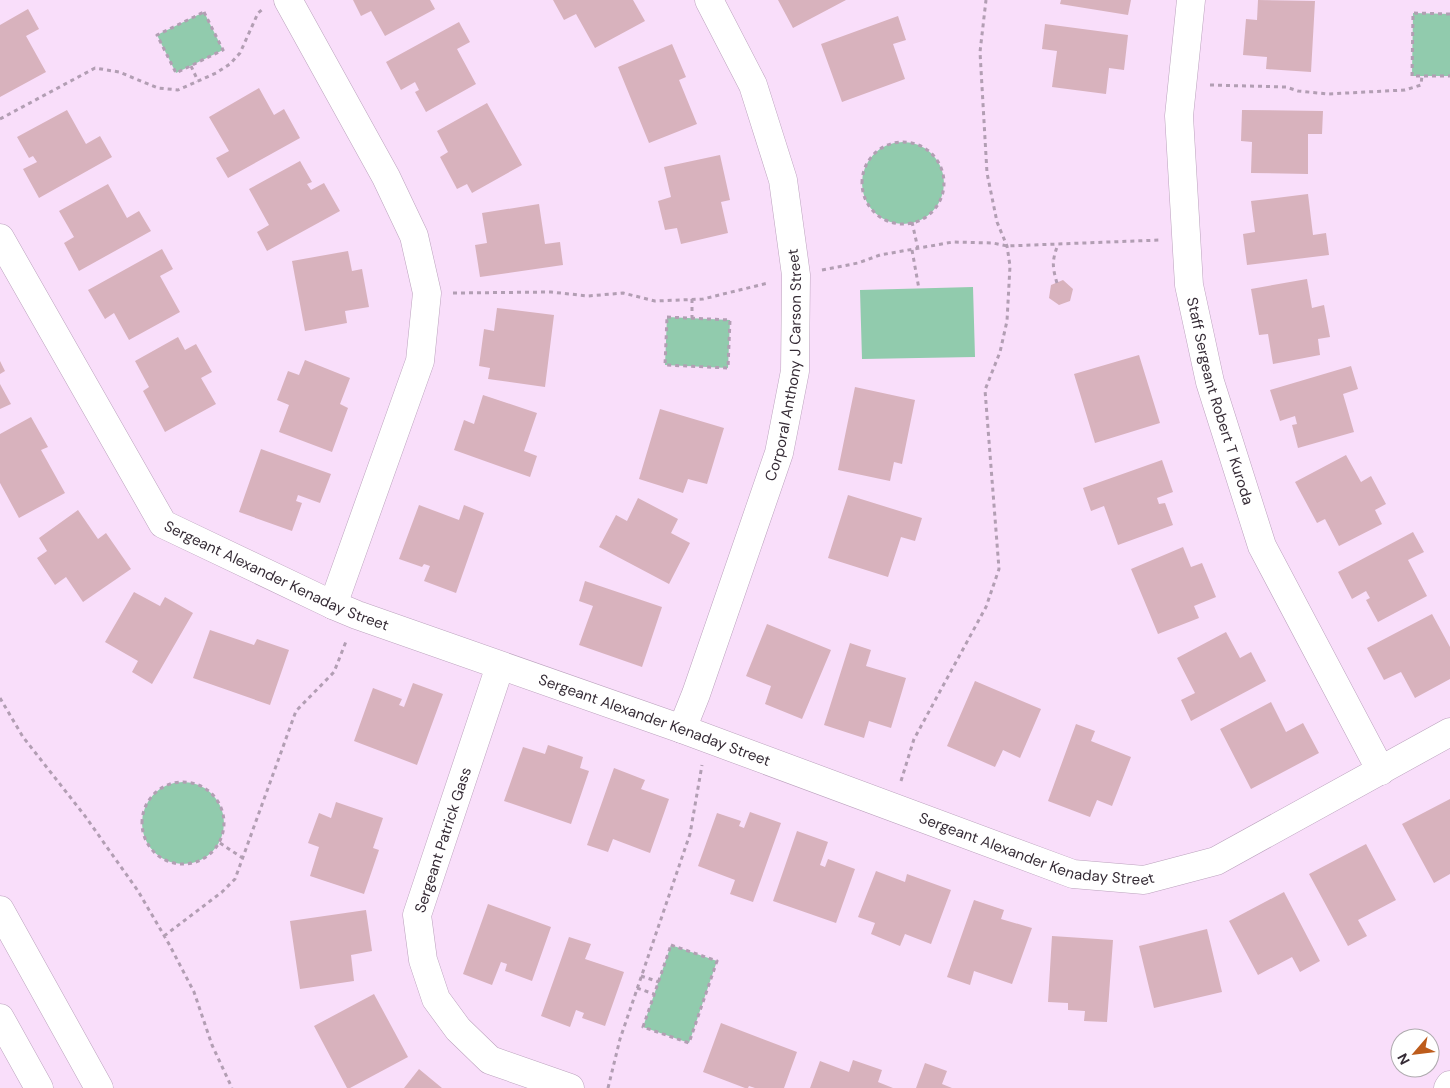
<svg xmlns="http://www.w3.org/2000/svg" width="1450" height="1088" viewBox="0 0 1450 1088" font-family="'DM Sans',sans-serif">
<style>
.green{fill:#91cbad}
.building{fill:#d8b2bd}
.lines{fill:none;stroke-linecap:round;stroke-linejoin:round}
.minor-casing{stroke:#bba2bd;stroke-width:29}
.path{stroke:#b29eb3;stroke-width:3;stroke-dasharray:4 4;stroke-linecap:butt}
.minor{stroke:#fff;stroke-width:28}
.labels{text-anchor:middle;stroke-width:5;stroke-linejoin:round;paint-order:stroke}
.street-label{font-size:15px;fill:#362c36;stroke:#fff}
</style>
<rect width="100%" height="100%" fill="#f9defa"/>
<!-- green -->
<path class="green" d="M204,12L223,50L176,73L157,35Z
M1413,13L1450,14V76H1412Z
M862 183a41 41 0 1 1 82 0a41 41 0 1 1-82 0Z
M973,287L975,357L862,359L860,290Z
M667,317L730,320L728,368L665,365Z
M142 823a41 41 0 1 1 82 0a41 41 0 1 1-82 0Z
M671,945L717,961L689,1043L643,1027Z"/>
<!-- building -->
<path class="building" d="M353,0H430L435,9L385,36L371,11L361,16Z
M553,0H633L645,21L595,48L576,14L564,20Z
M778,0H846L793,28Z
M1061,0H1131L1128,15L1060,4Z
M1258,0L1315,1L1311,72L1266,69L1267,57L1243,55L1246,19L1257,20Z
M28,9L39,29L26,36L46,72L0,97V25Z
M898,16L906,40L893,44L905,79L842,102L821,44Z
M459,22L470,42L457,49L476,84L426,112L415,92L419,90L415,82L401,90L386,62Z
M1045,24L1128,35L1124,70L1109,68L1106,94L1052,87L1057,51L1042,49Z
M672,44L686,77L679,80L697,124L649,143L618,67Z
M259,88L274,115L284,109L300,138L228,178L216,158L229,151L209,117Z
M487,103L522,165L472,193L467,184L457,189L440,157L448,152L437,131Z
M67,110L86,144L100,136L112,157L39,198L23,169L37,162L33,156L29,158L17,137Z
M1242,110L1323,111L1322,134H1308V174L1251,173L1252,142L1241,141Z
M720,155L730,200L721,202L728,233L681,244L677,228L665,230L658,201L671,197L664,167Z
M300,161L312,182L307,184L311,190L324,183L340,211L267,251L257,232L269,225L249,189Z
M108,184L127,218L139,211L151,231L79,271L64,243L74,237L59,211Z
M1308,194L1313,235L1326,233L1329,255L1247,265L1243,234L1255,232L1251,201Z
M539,204L545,244L560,242L563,265L480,277L475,245L487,243L482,213Z
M162,249L173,269L160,276L180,312L129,340L114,313L105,319L88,290Z
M348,251L352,271L362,269L369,307L345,311L347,323L305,331L292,261Z
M1307,279L1312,308L1324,305L1330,337L1318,339L1320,355L1273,364L1268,334L1259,335L1251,289Z
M1063,280L1073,289L1070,301L1059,305L1049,298L1051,285Z
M497,308L554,315L545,387L488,379L490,368L479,366L484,329L494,331Z
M178,337L185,350L196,344L212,372L201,378L216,404L165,432L143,391L149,387L135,361Z
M1139,355L1160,423L1095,443L1074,374Z
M305,360L350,378L340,404L348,408L332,452L279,432L289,405L277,400L288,371L299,375Z
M0,361L5,371L0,374Z
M1351,366L1358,389L1343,394L1354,432L1298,448L1292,425L1297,424L1295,416L1280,421L1270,390Z
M0,384L11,404L0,409Z
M855,387L915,400L902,464L894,462L890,481L838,470Z
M483,395L537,413L524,451L537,456L530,477L454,450L464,420L474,424Z
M660,409L724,428L707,484L688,479L683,493L639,479Z
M31,417L48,447L41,450L65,493L19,518L0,483V434Z
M261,449L331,474L320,503L298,495L296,501L302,503L292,531L239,512Z
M1346,455L1361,482L1371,476L1386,504L1375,510L1382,524L1339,546L1325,519L1317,523L1295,482Z
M1162,460L1173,492L1157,498L1159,504L1165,503L1173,525L1118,545L1104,506L1091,511L1083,488Z
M848,495L922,518L915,541L901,537L888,577L828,558Z
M638,498L678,519L671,533L690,543L669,584L599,547L616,515L627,521Z
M419,505L459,520L464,505L484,513L456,593L424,581L430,566L424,564L422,567L399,559Z
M78,510L98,539L106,533L131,569L83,602L66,577L55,585L37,558L47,551L39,538Z
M1413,532L1424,552L1408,560L1427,596L1378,622L1366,600L1370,598L1366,591L1352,599L1338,572Z
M1183,547L1191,567L1202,563L1216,597L1194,606L1199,618L1158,634L1131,569Z
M585,581L662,607L642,667L579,645L593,606L579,601Z
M134,592L160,606L165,597L193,613L152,684L132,672L138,661L105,642Z
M1432,614L1450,647V679L1415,698L1401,672L1384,680L1367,648Z
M767,624L831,650L802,719L765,704L771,686L746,676Z
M210,630L254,645L257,639L289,650L270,705L193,678Z
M1226,632L1240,658L1251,652L1266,681L1191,721L1181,700L1195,693L1177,658Z
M850,643L871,650L866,666L906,678L891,728L869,721L864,738L824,725Z
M975,681L1041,709L1020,758L1003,750L995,767L947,746Z
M413,683L443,694L417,765L354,741L373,688L402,699L399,705L404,707Z
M1271,702L1286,732L1303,723L1319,753L1251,789L1220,729Z
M1076,724L1095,731L1091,741L1131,757L1112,806L1097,800L1090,817L1048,801Z
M548,745L583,757L580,768L589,771L571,824L504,801L523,747L545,754Z
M614,768L645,780L641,789L669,799L650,853L613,839L608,852L587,845Z
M1450,799V874L1434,883L1402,824Z
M336,802L383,818L373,848L379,850L364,894L310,876L319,847L308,843L319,813L331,818Z
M750,812L781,823L753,902L730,894L735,880L698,866L717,813L741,821L739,826L744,828Z
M797,831L828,842L820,865L825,867L828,859L855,869L836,923L773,901Z
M1366,844L1396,900L1358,920L1367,936L1348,946L1309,874Z
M876,871L905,882L907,874L951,890L931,944L905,934L900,946L871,934L875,923L858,917Z
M1284,892L1320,961L1300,972L1292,957L1258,975L1229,921Z
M974,900L1004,910L1001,919L1032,928L1012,984L974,971L970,985L947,977Z
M488,904L551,927L532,981L505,971L507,964L501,962L492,985L463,974Z
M366,910L372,951L351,955L354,981L300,989L290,921Z
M1207,929L1222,992L1154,1008L1139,946Z
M1052,936L1113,940L1107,1022L1084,1021L1085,1011L1068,1010V1003L1048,1002Z
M569,937L591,944L585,959L624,972L605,1026L582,1018L584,1013L576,1010L570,1027L541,1016Z
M374,994L408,1057L350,1088H347L314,1026Z
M721,1023L797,1052L784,1088H755L749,1086L748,1088H745L703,1072Z
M853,1060L882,1070L878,1082L893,1088H810L820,1061L849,1072Z
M925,1063L947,1071L942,1084L952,1088H916Z
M419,1069L442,1088H404Z"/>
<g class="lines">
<defs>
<g id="minor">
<path d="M288,0L386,177L414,236L427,293L420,361L333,605"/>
<path id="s1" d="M1191,0L1179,116L1189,285L1210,382L1262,546L1381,771"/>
<path id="s2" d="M0,238L163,524L333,605L357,615L682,729L1073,874L1144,880L1216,861L1450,732"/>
<path d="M500,666L417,915L423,960L436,999L458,1029L490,1060L570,1088"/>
<path id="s3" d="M682,729L696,694L779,453L795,371L796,275L783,180L753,85L709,0"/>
<path d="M0,910L99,1088"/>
<path d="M0,1018L39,1088"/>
<path d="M1448,1088L1450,1085"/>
</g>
</defs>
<!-- minor casing -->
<use href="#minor" class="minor-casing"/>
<!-- path -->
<path class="path" d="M204,12L223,50L176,73L157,35Z
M1450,14L1413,13L1412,76H1450
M191,66L198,81
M1210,85L1286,87L1298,91L1328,94L1405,90L1421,85L1422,75
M0,119L95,68L119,72L158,88L178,90L216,73L230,64L240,53L258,13L264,8
M862 183a41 41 0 1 1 82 0a41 41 0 1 1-82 0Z
M912,222L918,249
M912,250L919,289
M822,270L858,263L880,255L953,242L993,243L1007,246L1160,240
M1057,283C1052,266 1052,261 1058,244
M453,293L551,292L588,296L623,293L655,301L703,299L768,283
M692,299V318
M667,317L730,320L728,368L665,365Z
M0,698L23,737L85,816L138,891L169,944L194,992L212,1045L232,1088
M901,781L914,739L986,607L999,569L985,390L1000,352L1007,321L1010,266L1007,246L997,222L987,173L980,52L986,0
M142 823a41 41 0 1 1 82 0a41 41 0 1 1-82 0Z
M220,843L244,859
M164,936L222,892L235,879L296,711L334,672L347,639
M671,945L717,961L689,1043L643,1027Z
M641,976L659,982
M637,988L654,994
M608,1088L620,1039L690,834L702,765"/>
<!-- minor -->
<use href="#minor" class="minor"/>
</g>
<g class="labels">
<!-- street labels -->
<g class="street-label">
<text dy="5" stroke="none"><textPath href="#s3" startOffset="381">Corporal Anthony J Carson Street</textPath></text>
<text dy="5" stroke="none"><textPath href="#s1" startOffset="406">Staff Sergeant Robert T Kuroda</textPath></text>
<text dy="5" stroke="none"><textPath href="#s2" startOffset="454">Sergeant Alexander Kenaday Street</textPath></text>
<text dy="5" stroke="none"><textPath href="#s2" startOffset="859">Sergeant Alexander Kenaday Street</textPath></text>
<text transform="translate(443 840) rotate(-72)" y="5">Sergeant Patrick Gass</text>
<text dy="5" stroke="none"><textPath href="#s2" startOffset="1264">Sergeant Alexander Kenaday Street</textPath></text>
</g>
</g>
<!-- north arrow -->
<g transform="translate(1415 1053) rotate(242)"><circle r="24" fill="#ffffff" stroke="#afabaf"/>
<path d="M0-4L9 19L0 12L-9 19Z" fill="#bd5c1c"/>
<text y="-8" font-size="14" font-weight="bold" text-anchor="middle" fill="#362c36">N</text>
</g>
</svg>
